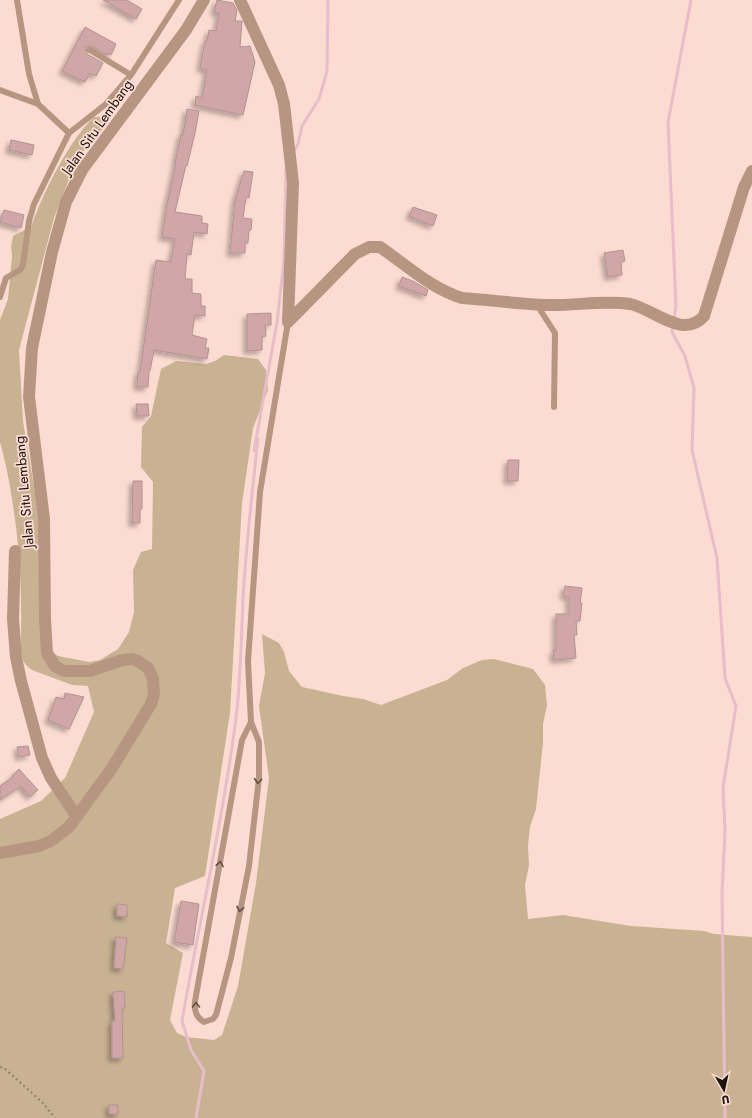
<svg xmlns="http://www.w3.org/2000/svg" width="752" height="1118" viewBox="0 0 752 1118" font-family="Jost,sans-serif">
<style>
.green{fill:#c8b292}
.lines{fill:none;stroke-linecap:round;stroke-linejoin:round}
.stream{stroke:#e7bdc9;stroke-width:3}
.building{fill:#d1a6a6;stroke:#b29292;filter:url(#shadow)}
.path{stroke:#927d75;stroke-width:2;stroke-dasharray:2 3;stroke-linecap:butt}
.service{stroke:#b69680;stroke-width:6}
.minor{stroke:#b69680;stroke-width:12}
.oneway{stroke:#624e42}
.labels{text-anchor:middle;stroke-width:3.5;stroke-linejoin:round;paint-order:stroke}
.street-label{font-size:14px;fill:#1d130f;stroke:#fcdcd2}
</style>
<defs>
<filter id="shadow"><feDropShadow dx="-3.5" dy="3.5" stdDeviation="2" flood-color="#0004"/></filter>
</defs>
<rect width="100%" height="100%" fill="#fcdcd2"/>
<!-- green -->
<path class="green" d="M94,117H102L106,119V124L94,141L78,156L54,218L19,350L23,421L36,499L40,537L42,646L58,656L89,662L100,660L118,649L129,632L134,612L133,570L141,552L152,549L153,482L141,467L142,427L151,416L161,369L176,361L206,364L215,361L224,355L258,359L266,370L268,390L253,428L242,503L230,713L205,876L175,888L166,943L183,953L170,1020L177,1033L186,1037L214,1040L222,1035L238,986L256,883L269,778L259,706L265,673L262,634L279,643L284,652L289,671L302,687L343,696L363,699L381,705L447,680L463,668L482,660L494,659L533,669L545,685L547,705L543,724V743L536,809L530,827L528,846L529,865L525,885L528,919L563,915L631,926L704,931L714,934L752,937V1118H0V819L41,801L65,778L94,712L88,686L72,685L32,670C18,662 21,646 21,632C22,585 19,539 11,493C8,475 5,459 0,442V320L8,299L12,256L11,247L13,236L31,227C42,195 69,140 94,117Z"/>
<g class="lines">
<!-- stream -->
<path class="stream" d="M293,153L298,144L302,126L319,99L327,71L328,0
M674,319L676,306L668,122L691,0
M673,327L672,332L685,356L694,388L692,450L717,558L725,678L736,706L723,788L725,831L722,893L725,1118
M196,1118L204,1071L191,1050L182,1021C199,923 222,825 235,726C241,684 241,642 243,599C246,546 252,493 258,439L254,451L277,322L284,260L286,169"/>
</g>
<!-- building -->
<path class="building" d="M103,0H127L142,9L136,19Z
M217,0L233,3L237,10L235,21H242L240,47L250,46L255,62L243,115L195,105L196,96L202,98L207,70L200,68L205,41H207L209,30L216,31L219,13L214,12Z
M85,27L116,44L111,55L108,53L107,55L92,46L86,47L87,54L103,63L96,76L90,73L85,82L62,71Z
M187,109L199,111L195,133L187,166L186,165L175,212L202,216V223L208,224L207,234L194,232L191,255L187,254L185,279H192V293L201,294V306H205V316L195,315L192,335L207,339L205,348H209L207,359L154,350L150,371H149L148,387H137L138,372H140L156,260L170,262L172,255L175,239L162,237L167,204L176,163H175L181,134L183,135Z
M11,140L34,145L32,155L9,150Z
M244,171L253,172L249,198L246,197L243,218L252,219L251,230H249L248,243H245V253H230L235,200Z
M413,207L437,215L433,226L409,216Z
M4,210L24,215L21,228L0,222Z
M623,250L625,261L621,262L622,275L608,277L604,253Z
M402,277L415,282L428,290L426,296L399,286Z
M271,313V325H265L266,336L262,337V350L247,351V314Z
M136,404H148L149,416H137Z
M508,460H519L518,481H507Z
M133,481H142V509H140V523H132Z
M565,586L582,588L580,603H582L580,621H576L577,635H574L576,658L554,660L553,651L556,650V614H569V597L563,596Z
M65,693L84,697L69,729L48,720L56,697L64,699Z
M28,746L30,755L19,757L17,747Z
M19,769L38,790L30,797L21,786L0,800V786L13,777L12,776Z
M181,901L199,904L193,945L174,942Z
M117,904L127,905V917L117,916Z
M116,937L127,938L123,969L114,968Z
M124,991L125,1008H122L123,1058H112V1021H115L113,992Z
M109,1105H118V1114H109Z"/>
<g class="lines">
<!-- path -->
<path class="path" d="M0,1067L5,1069L42,1102L55,1118"/>
<!-- service -->
<path class="service" d="M17,0L29,74L38,104
M90,50L131,75
M0,90L38,104L69,133L106,104L131,75L179,0
M0,297L6,278L20,270L23,265L29,221L34,204L69,133
M537,305L555,333L554,407
M251,722L242,740L195,1001C194,1011 196,1017 204,1022L213,1019L216,1015L231,958L249,866L259,778V742L251,722L248,661L260,492L288,322"/>
<!-- minor -->
<path class="minor" d="M240,0L279,85L284,104L293,183L288,322
M288,322L355,254L369,247H380C406,265 432,289 462,298C491,300 519,304 547,305C572,306 607,300 630,304C654,309 683,340 704,316L744,187L752,171
M15,551L13,619L16,657L21,681L42,758L51,778L77,817
M0,853L39,846L51,841L69,827L112,768L151,704L154,694L153,679L148,668L138,661L132,659L122,660L90,671H64L55,666L47,653L45,619L44,519L29,397L32,348L52,252L66,202L82,170L186,30L204,0"/>
</g>
<!-- one-way arrows -->
<defs><path id="oneway-chevron" d="M-2-3.5L2.5 0L-2 3.5" fill="none" stroke-width="1.6" stroke-linecap="round" stroke-linejoin="round"/></defs>
<g class="oneway">
<use href="#oneway-chevron" transform="translate(258 781) rotate(95)"/>
<use href="#oneway-chevron" transform="translate(220 864) rotate(-80)"/>
<use href="#oneway-chevron" transform="translate(240 909) rotate(101)"/>
<use href="#oneway-chevron" transform="translate(196 1005) rotate(-91)"/>
</g>
<g class="labels">
<!-- street labels -->
<g class="street-label">
<text transform="translate(97 127) rotate(-55)" y="5">Jalan Situ Lembang</text>
<text transform="translate(24 492) rotate(-95)" y="5">Jalan Situ Lembang</text>
</g>
</g>
<!-- north arrow -->
<g transform="translate(724 1090) rotate(171)" stroke="#fcdcd2" stroke-width="3" paint-order="stroke">
<path d="M0-3L7 15L0 10L-7 15Z" fill="#1d130f"/>
<text y="-6" font-size="11" font-weight="bold" text-anchor="middle" fill="#1d130f">U</text>
</g>
</svg>
